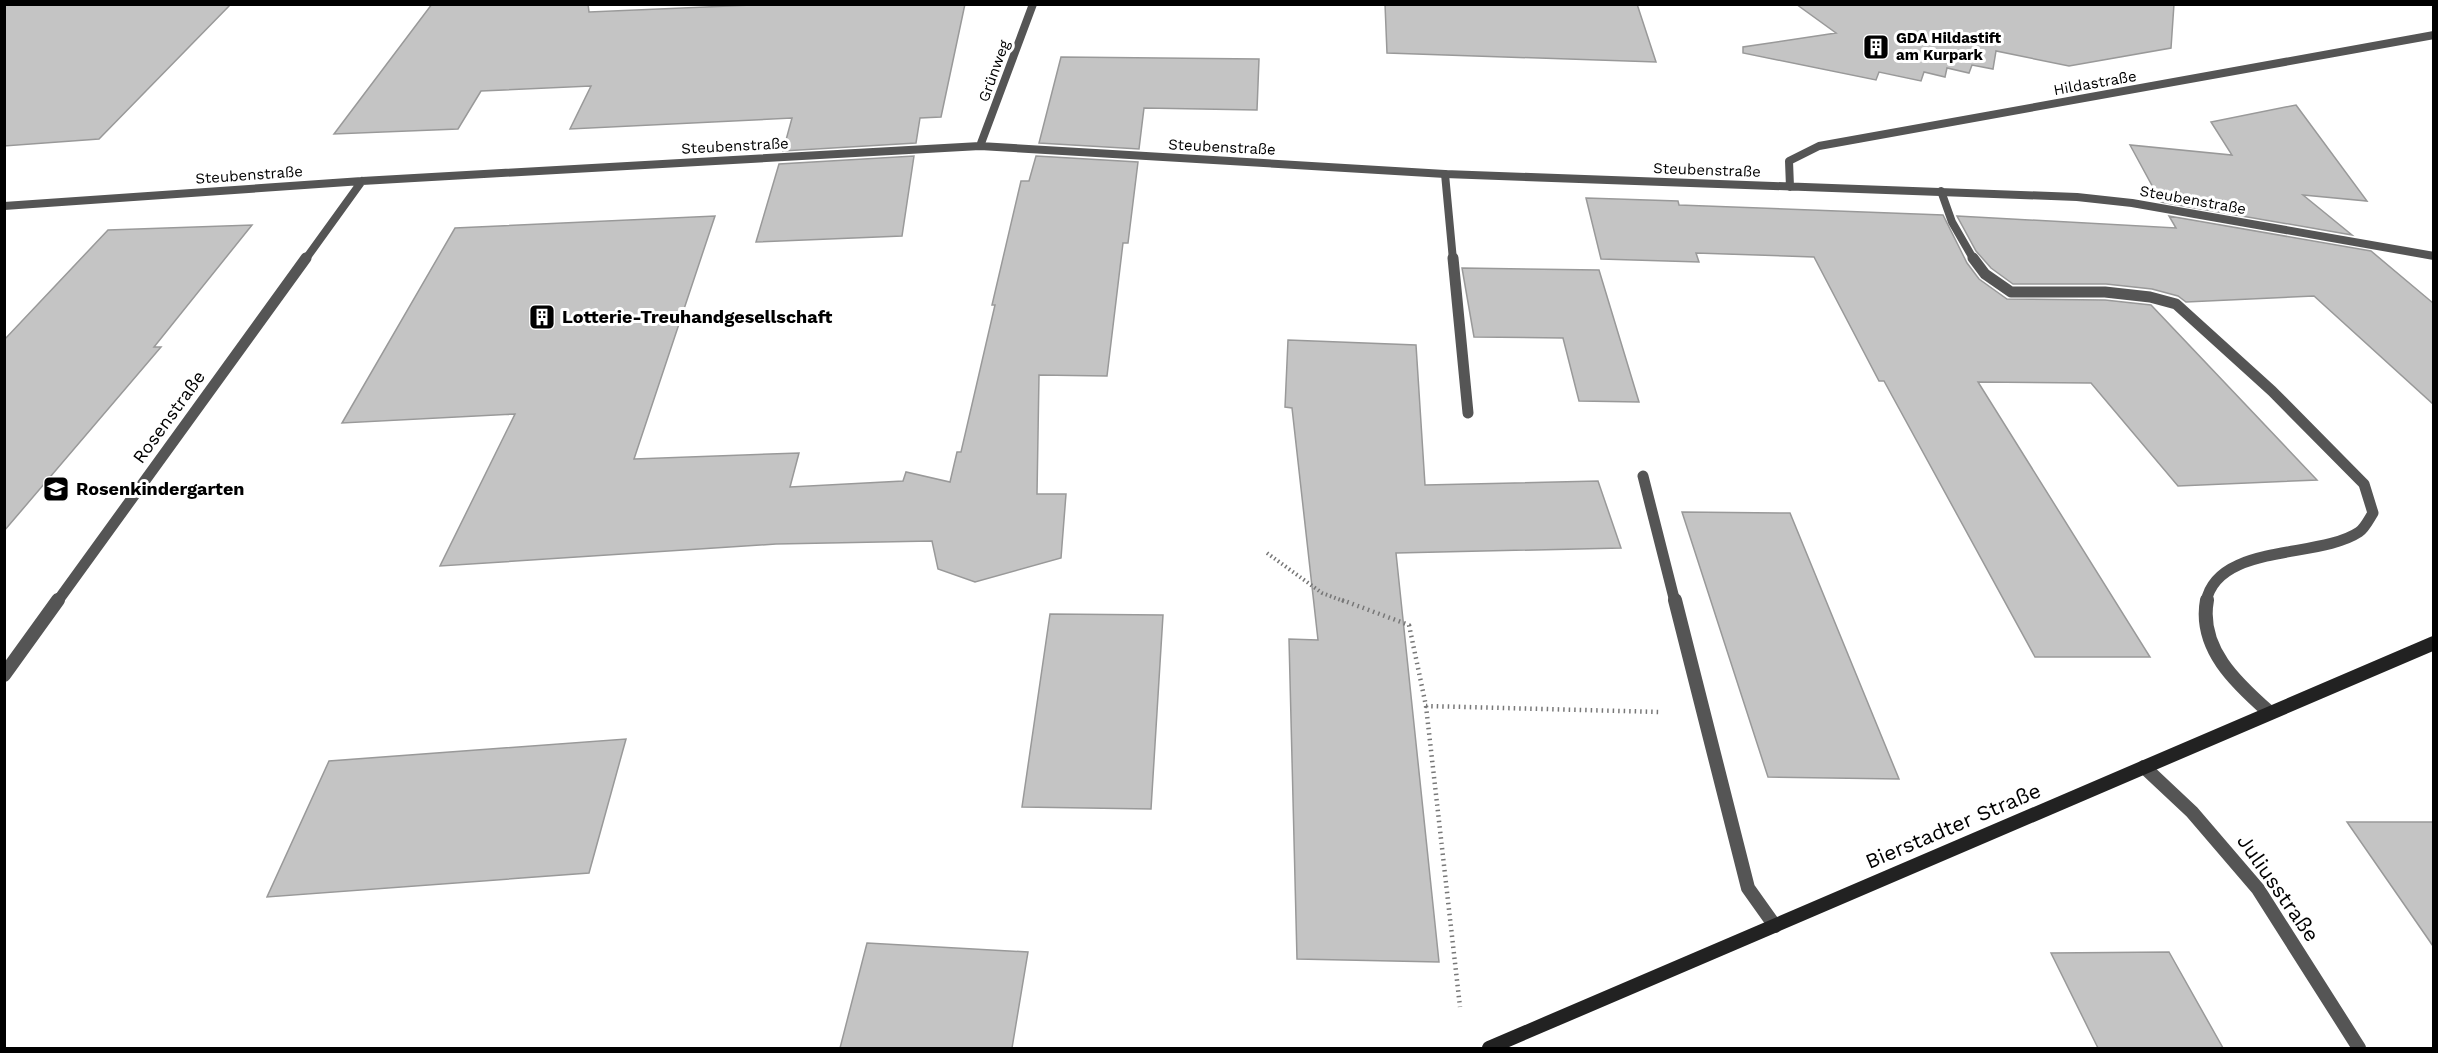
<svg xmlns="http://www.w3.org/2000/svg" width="2438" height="1053" viewBox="0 0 2438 1053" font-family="'Work Sans',sans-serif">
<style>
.building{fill:#c4c4c4;stroke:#999;stroke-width:1.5}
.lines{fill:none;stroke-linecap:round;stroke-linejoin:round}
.path-far1{stroke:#777;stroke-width:4;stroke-dasharray:1.5 3;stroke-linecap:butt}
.path{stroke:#777;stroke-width:4.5;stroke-dasharray:1.5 4;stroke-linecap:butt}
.lane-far2{stroke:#555;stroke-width:8}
.lane-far1{stroke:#555;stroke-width:11}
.lane{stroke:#555;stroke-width:14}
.street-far2{stroke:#555;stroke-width:8}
.street-far1{stroke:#555;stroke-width:11}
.street{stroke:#555;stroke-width:14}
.secondary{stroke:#222;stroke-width:14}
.labels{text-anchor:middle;stroke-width:6;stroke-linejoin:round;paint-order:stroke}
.far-poi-label{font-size:15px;font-weight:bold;fill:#000;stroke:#fff;text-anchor:start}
.far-street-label{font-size:15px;fill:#000;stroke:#fff}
.poi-label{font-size:18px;font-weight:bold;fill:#000;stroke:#fff;text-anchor:start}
.street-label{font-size:18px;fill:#000;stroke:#fff}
.near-street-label{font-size:21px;fill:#000;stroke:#fff}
</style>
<rect width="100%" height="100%" fill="#fff"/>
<!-- building -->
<path class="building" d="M4,4H231L99,139L4,146Z
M432,4H588L589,12L773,4H965L941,117L920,118L916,143L783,151L792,118L570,129L591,86L481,91L458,129L334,134Z
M1385,4H1637L1656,62L1387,53Z
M1796,4H2174L2171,48L2069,66L1996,51L1993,69L1972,65L1969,73L1947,68L1945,77L1924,72L1921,81L1879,72L1876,80L1743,53V47L1836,33Z
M1061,57L1259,59L1257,110L1144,108L1139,149L1039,143Z
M2296,105L2367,201L2303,195L2352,235L2161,202L2130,145L2232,155L2211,122Z
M914,156L902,236L756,242L779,164Z
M1036,156L1138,162L1128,243H1123L1107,376L1039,375L1037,494H1066L1061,558L975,582L938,569L932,541L776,544L440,566L515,414L342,423L455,228L715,216L634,459L799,453L790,487L903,481L906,472L950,482L957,452H961L995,305H992L1021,181H1029Z
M1586,198L1678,201L1679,205L1943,215L1967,263L1979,279L2007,299L2105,300L2151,305L2317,480L2178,486L2091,383L1978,382L2150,657H2035L1884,381H1879L1814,257L1696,253L1699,262L1601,259Z
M1957,216L2176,228L2169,216L2371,251L2433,303V404L2314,296L2186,302L2178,296L2152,289L2106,284H2013L1991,268L1976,251Z
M252,225L154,347H161L4,531V340L108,230Z
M1462,268L1599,270L1639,402L1579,401L1563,338L1474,337Z
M1288,340L1416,345L1425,485L1598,481L1621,548L1396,553L1439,962L1297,959L1289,639L1318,640L1292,408L1285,407Z
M1682,512L1790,513L1899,779L1768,777Z
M1050,614L1163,615L1151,809L1022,807Z
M626,739L589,873L267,897L329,761Z
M2347,822H2433V946Z
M867,943L1028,952L1012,1048H840Z
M2169,952L2223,1048H2098L2051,953Z"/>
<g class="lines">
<!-- path-far1 -->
<path class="path-far1" d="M1267,553L1322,593L1346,602"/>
<!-- path -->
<path class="path" d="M1342,600L1409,625L1426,706L1661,712
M1426,706L1460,1007"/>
<!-- lane-far2 -->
<path class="lane-far2" d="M1445,174L1453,260
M1941,191L1952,222L1974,260"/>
<!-- lane-far1 -->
<path class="lane-far1" d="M1453,258L1468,413
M1973,258L1985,274L2011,292H2105L2150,297L2176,304L2272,391L2364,484L2373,513C2369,519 2365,528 2359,532C2319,559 2217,543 2206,602
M1643,476L1675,602"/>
<!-- lane -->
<path class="lane" d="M1675,600L1748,888L1775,926
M2207,600C2198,648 2236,683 2269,712"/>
<!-- street-far2 -->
<path class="street-far2" d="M980,146L1033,4
M1790,187L1789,161L1819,146L2434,35
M4,206L362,181L980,146L1445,174L2077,197L2132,203L2434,256
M305,260L362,181"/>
<!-- street-far1 -->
<path class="street-far1" d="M57,602L306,258"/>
<!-- street -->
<path class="street" d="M4,675L58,600
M2144,767L2192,812L2258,889L2359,1048"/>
<!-- secondary -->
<path class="secondary" d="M1489,1048L2434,643"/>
</g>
<!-- icons -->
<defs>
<symbol id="building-square" viewBox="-11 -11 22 22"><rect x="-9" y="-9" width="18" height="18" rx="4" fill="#000" stroke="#fff"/><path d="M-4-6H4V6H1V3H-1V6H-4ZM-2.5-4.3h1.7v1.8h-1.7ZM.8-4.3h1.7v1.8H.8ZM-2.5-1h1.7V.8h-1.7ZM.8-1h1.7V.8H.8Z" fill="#fff"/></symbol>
<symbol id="school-square" viewBox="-11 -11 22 22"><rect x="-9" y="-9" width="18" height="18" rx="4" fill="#000" stroke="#fff"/><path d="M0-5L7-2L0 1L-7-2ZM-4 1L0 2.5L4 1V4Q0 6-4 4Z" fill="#fff"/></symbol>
</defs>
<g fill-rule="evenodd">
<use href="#building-square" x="1861" y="32" width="30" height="30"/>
<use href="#building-square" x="527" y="302" width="30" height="30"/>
<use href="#school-square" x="41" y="474" width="30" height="30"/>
</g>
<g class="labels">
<!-- far-poi labels -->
<g class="far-poi-label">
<text x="1896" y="43">GDA Hildastift<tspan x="1896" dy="17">am Kurpark</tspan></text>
</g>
<!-- far-street labels -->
<g class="far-street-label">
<text transform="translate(994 71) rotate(-70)" y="5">Grünweg</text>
<text transform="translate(2095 83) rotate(-10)" y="5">Hildastraße</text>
<text transform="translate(735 146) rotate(-3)" y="5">Steubenstraße</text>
<text transform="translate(1222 147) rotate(3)" y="5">Steubenstraße</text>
<text transform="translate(1707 170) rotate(2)" y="5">Steubenstraße</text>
<text transform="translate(249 175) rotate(-4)" y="5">Steubenstraße</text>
<text transform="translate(2193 200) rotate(10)" y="5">Steubenstraße</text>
</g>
<!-- poi labels -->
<g class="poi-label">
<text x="562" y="323">Lotterie-Treuhandgesellschaft</text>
<text x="76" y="495">Rosenkindergarten</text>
</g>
<!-- street labels -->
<g class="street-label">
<text transform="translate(169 417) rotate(-54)" y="6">Rosenstraße</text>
</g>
<!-- near-street labels -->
<g class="near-street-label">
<text transform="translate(1953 826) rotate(-23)" y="7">Bierstadter Straße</text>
<text transform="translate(2278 888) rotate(55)" y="7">Juliusstraße</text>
</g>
</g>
<!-- border -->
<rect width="2438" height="1053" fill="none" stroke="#000000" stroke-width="12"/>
</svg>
